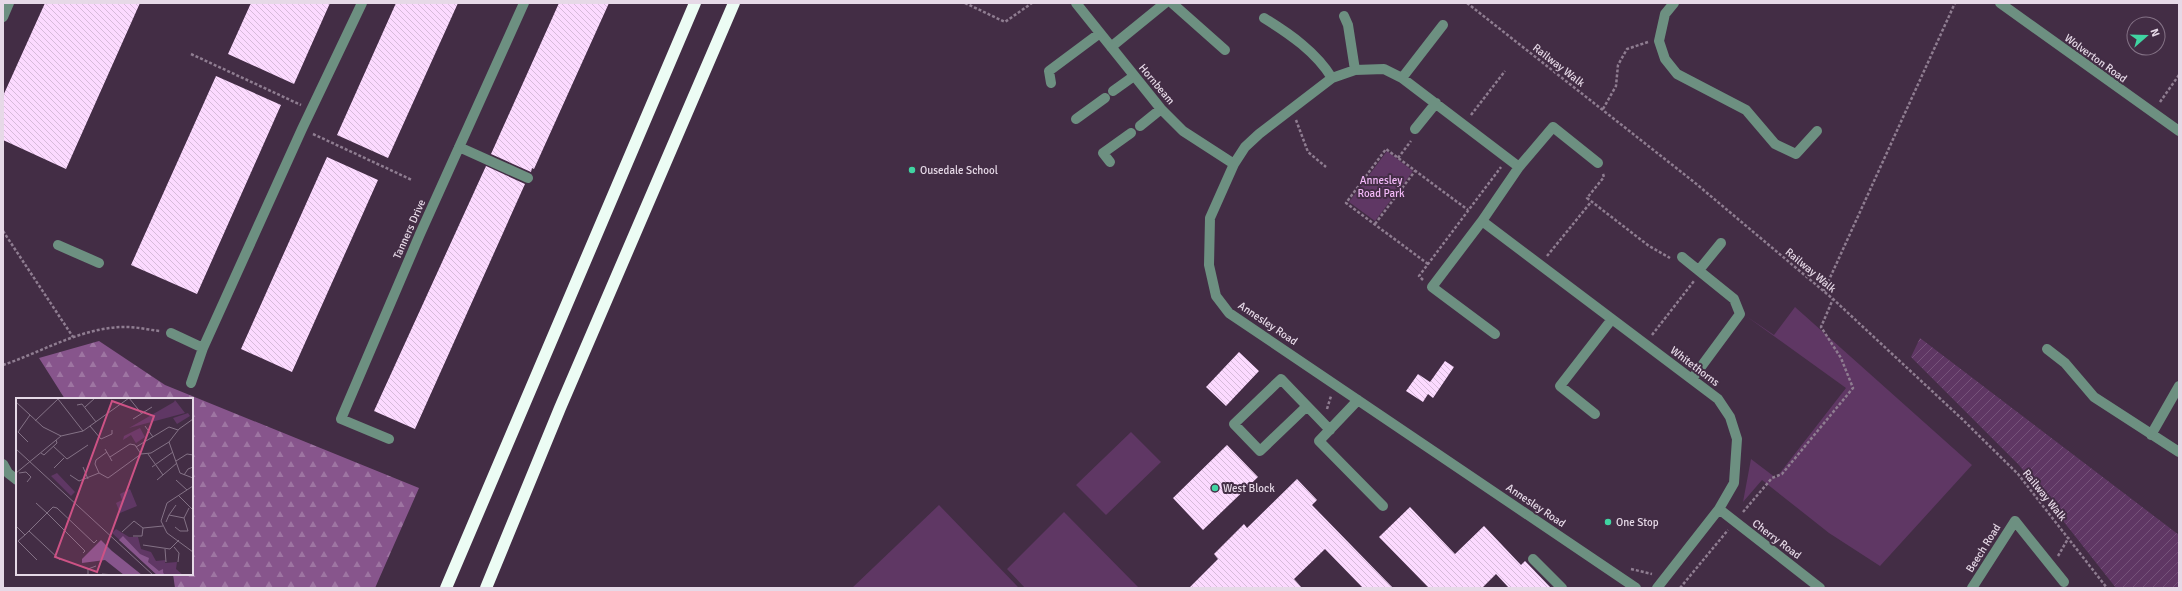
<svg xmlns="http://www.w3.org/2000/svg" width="2182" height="591" viewBox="0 0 2182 591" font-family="Signika,sans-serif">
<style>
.green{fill:#5f3764}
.forest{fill:url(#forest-firs)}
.garden{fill:url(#garden-furrows)}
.building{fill:url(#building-back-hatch)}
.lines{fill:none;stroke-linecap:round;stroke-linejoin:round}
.path{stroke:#8f7d91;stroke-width:2.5;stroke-dasharray:3 2;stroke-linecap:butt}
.minor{stroke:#6d9081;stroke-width:10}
.highway{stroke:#ecfcf4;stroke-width:12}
.poi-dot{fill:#40d4a2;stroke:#432d45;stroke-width:1.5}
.labels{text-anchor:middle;stroke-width:4;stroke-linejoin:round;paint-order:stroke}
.street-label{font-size:11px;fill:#e6d9e7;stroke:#432d45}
.poi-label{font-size:11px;fill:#e6d9e7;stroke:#432d45;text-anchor:start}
.park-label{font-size:11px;fill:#f3b9f8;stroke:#432d45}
.inset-road{fill:none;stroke:#847286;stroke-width:1}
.view{fill:#cd5285;fill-opacity:0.15;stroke:#cd5285;stroke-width:2}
.inset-edge{fill:none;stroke:#e6d9e7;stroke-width:2}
</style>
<defs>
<pattern id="forest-firs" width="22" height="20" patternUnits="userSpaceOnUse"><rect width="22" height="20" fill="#87558c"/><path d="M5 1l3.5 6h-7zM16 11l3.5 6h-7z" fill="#9e75a2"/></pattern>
<pattern id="garden-furrows" width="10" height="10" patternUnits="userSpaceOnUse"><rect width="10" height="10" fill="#5f3764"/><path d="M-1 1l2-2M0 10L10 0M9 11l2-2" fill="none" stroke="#76537a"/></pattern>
<pattern id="building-back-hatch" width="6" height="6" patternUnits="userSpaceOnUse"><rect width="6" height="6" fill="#fcdaff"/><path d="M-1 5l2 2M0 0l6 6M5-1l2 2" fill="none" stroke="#d7bbda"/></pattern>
</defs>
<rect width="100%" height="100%" fill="#432d45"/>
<!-- green -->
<path class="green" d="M1387,151L1413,171L1375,221L1349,202Z
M1795,307L1972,465L1880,566L1829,533L1762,480L1743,502L1751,459L1776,478L1846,388L1746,316L1774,335Z
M1131,432L1161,462L1106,515L1076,485Z
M939,505L1019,588H852Z
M1064,512L1139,588H1025L1007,569Z"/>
<!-- forest -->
<path class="forest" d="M99,341L165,385L419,488L375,588H175L173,574H192V399H65L39,358Z"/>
<!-- garden -->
<path class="garden" d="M1920,338L2179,535V588H2116L2019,465L1911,357Z"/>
<!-- building -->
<path class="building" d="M45,3H140L66,169L3,140V96Z
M251,3H330L294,84L228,54Z
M396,3H458L388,158L337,135Z
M559,3H609L534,169L532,168L531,172L491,154Z
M216,76L281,105L197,294L131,265Z
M327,157L378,180L292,372L241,349Z
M486,166L525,184L415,429L374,411Z
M1239,352L1259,371L1226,406L1206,387Z
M1445,361L1454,367L1433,398L1428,394L1423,402L1406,391L1418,374L1430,382Z
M1227,445L1258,477L1203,530L1173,498Z
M1297,479L1317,500L1312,505L1393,588H1363L1325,549L1294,579L1302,588H1189L1218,559L1214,554L1244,524L1247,528Z
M1410,507L1455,554L1484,526L1521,565L1525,561L1551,588H1509L1496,574L1482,588H1429L1379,537Z"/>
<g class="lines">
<!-- path -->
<path class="path" d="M965,3L1005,22L1032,3
M1467,3L1694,182L1833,299L1961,418L2018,474L2107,588
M191,54L301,105
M2160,102L2179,75
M1603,109L1616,86L1618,65L1627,49L1648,42
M1471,115L1505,71
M1296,120L1308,152L1326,167
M313,134L412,180
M1398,158L1411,141
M1603,174L1604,177L1587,198L1649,246L1670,258
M1375,224L1415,171
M3,231L73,337
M1547,256L1591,202
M1428,264L1346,203L1386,149L1468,210
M1423,280L1419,276L1501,167
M1824,291L1955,3
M1652,335L1694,281
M3,365C42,352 84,326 127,327C138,327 149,330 160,331
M1327,409L1331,396
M1743,512L1772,478L1782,474L1853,388L1841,358L1821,327L1833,299
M2058,556L2069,537
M1631,569L1652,574
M1680,588L1728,530"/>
<!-- minor -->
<path class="minor" d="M1076,3L1161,109L1183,131L1234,164
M1172,3L1225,50
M1674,3L1665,14L1659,41L1665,59L1677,74L1746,110L1775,144L1796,154L1817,131
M2000,3L2179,131
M1344,16L1348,25L1355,70
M3,17L9,3
M1264,18C1290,34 1316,52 1332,78
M1111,47L1165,3
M1402,78L1443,25
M1051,83L1049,71L1100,33
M1113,91L1134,76
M1076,119L1105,98
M1140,126L1161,109
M1415,129L1436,103
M459,147L528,178
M1110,162L1103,153L1131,133
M1519,167L1402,78L1384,69L1355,70L1332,78L1259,134L1245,147L1234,164L1210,218L1209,265L1216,296L1229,313L1636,588
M1482,221L1718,399L1730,417L1737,439L1734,483L1719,509L1657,588
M58,245L99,263
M1682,257L1734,299L1740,314L1692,379
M1699,270L1721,243
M171,333L203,348L302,129L362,3
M1495,334L1432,287L1482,221L1519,167L1553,127L1598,163
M2047,349L2065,363L2094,397L2179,452
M191,383L203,348
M1358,400L1319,441L1383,506
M1307,406L1260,451L1234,424L1281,379C1297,396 1314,413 1330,430
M1595,414L1560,386L1612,319
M2151,435L2179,386
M389,439L341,419L420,234L524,3
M3,464L8,473L17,480
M1719,509L1820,588
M1533,559L1562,588
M1972,588L2015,521L2064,582"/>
<!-- highway -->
<path class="highway" d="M446,588L695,3
M486,588L560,408L734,3"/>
</g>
<!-- markers -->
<g class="poi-dot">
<circle cx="912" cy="170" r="4"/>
<circle cx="1215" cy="488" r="4"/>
<circle cx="1608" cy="522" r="4"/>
</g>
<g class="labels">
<!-- street labels -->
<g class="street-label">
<text transform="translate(2096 58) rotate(36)" y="4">Wolverton Road</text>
<text transform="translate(1559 65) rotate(38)" y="4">Railway Walk</text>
<text transform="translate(1157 84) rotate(50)" y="4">Hornbeam</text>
<text transform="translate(409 229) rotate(-66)" y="4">Tanners Drive</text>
<text transform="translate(1811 270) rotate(40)" y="4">Railway Walk</text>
<text transform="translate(1268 323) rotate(34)" y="4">Annesley Road</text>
<text transform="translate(1695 366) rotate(37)" y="4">Whitethorns</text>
<text transform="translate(2045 495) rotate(51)" y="4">Railway Walk</text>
<text transform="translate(1536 505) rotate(34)" y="4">Annesley Road</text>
<text transform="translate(1777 539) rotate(37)" y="4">Cherry Road</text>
<text transform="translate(1983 548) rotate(-58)" y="4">Beech Road</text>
</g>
<!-- poi labels -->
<g class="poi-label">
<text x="920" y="174">Ousedale School</text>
<text x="1223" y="492">West Block</text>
<text x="1616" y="526">One Stop</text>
</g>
<!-- park labels -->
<g class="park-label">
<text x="1381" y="184">Annesley<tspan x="1381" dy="13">Road Park</tspan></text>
</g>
</g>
<!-- overview -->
<g transform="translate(16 398)">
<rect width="177" height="177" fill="#432d45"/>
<path d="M124,30L129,39L120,45L121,47L115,37L107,42L108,38ZM41,75L59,94L55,98L35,78ZM114,91L121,108L104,115L100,105L106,102L104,96ZM100,131L113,139H122L125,151L135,154L140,163L150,162L149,165L161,164L160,171L167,177H141L96,135Z" fill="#5f3764"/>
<path d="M107,138L124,156L133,160L132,164L137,168L143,173L147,171L148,177H141L103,142ZM85,142L96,153L126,177H108L89,162L66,165V161Z" fill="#87558c"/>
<path d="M159,2L169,15L113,30L158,4ZM172,15L174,18L161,26L157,20ZM149,169H152L163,177H149L147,174Z" fill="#5f3764"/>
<path class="inset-road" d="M113,0L126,16M42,1L67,33M0,4L27,29L45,38M61,7L66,6L80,24M69,9L79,0M117,21L136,9M19,23L42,1M74,28L85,41L96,36V32M129,28L137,39M12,44L2,34L14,17M153,44L164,75L177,80M37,48L51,61L72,47M120,49L153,29L162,32M0,51L137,177M89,51L96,63M91,54L80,62L79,66L83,75L92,80L125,56L135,55L153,44L163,31L177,21M25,55L28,57L41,45L40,42M132,56L147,77M94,59L114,46L119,47L125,56M160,63L171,56L177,57M67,69L72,81M136,69L157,54M38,70L48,60M0,75L45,38L67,33L113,0M3,75L10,74L15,79L11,84M54,77L63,83L83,75M168,77L172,71L177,69M141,82L161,65M160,82L171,92M177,88L151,105L145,123L151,135L177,154M162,97L177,112M20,105L31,115L37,109L41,110L78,145L81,142M153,117L160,107M150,124L153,117L168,120M0,128L9,137L13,133M159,129L164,133H172L168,120L173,110M106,134L118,123L127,130L147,128M9,137L2,143L21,162M117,138H126L127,130M127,147L154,151L163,142M158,149L163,155L162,164M149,151L150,164M44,162L13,133L31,115L69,153L67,155M86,176L99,177M72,177V171L80,168"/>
<path class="view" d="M96,3L138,18L81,174L39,159Z"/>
<rect width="177" height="177" class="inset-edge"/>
</g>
<!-- border -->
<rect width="2182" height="591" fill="none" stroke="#e6d9e7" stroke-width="8"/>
<!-- north arrow -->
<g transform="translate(2146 36) rotate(70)"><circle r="19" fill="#432d45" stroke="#847286"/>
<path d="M0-3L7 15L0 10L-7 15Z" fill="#40d4a2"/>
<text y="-6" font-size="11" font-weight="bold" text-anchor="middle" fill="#e6d9e7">N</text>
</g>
</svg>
